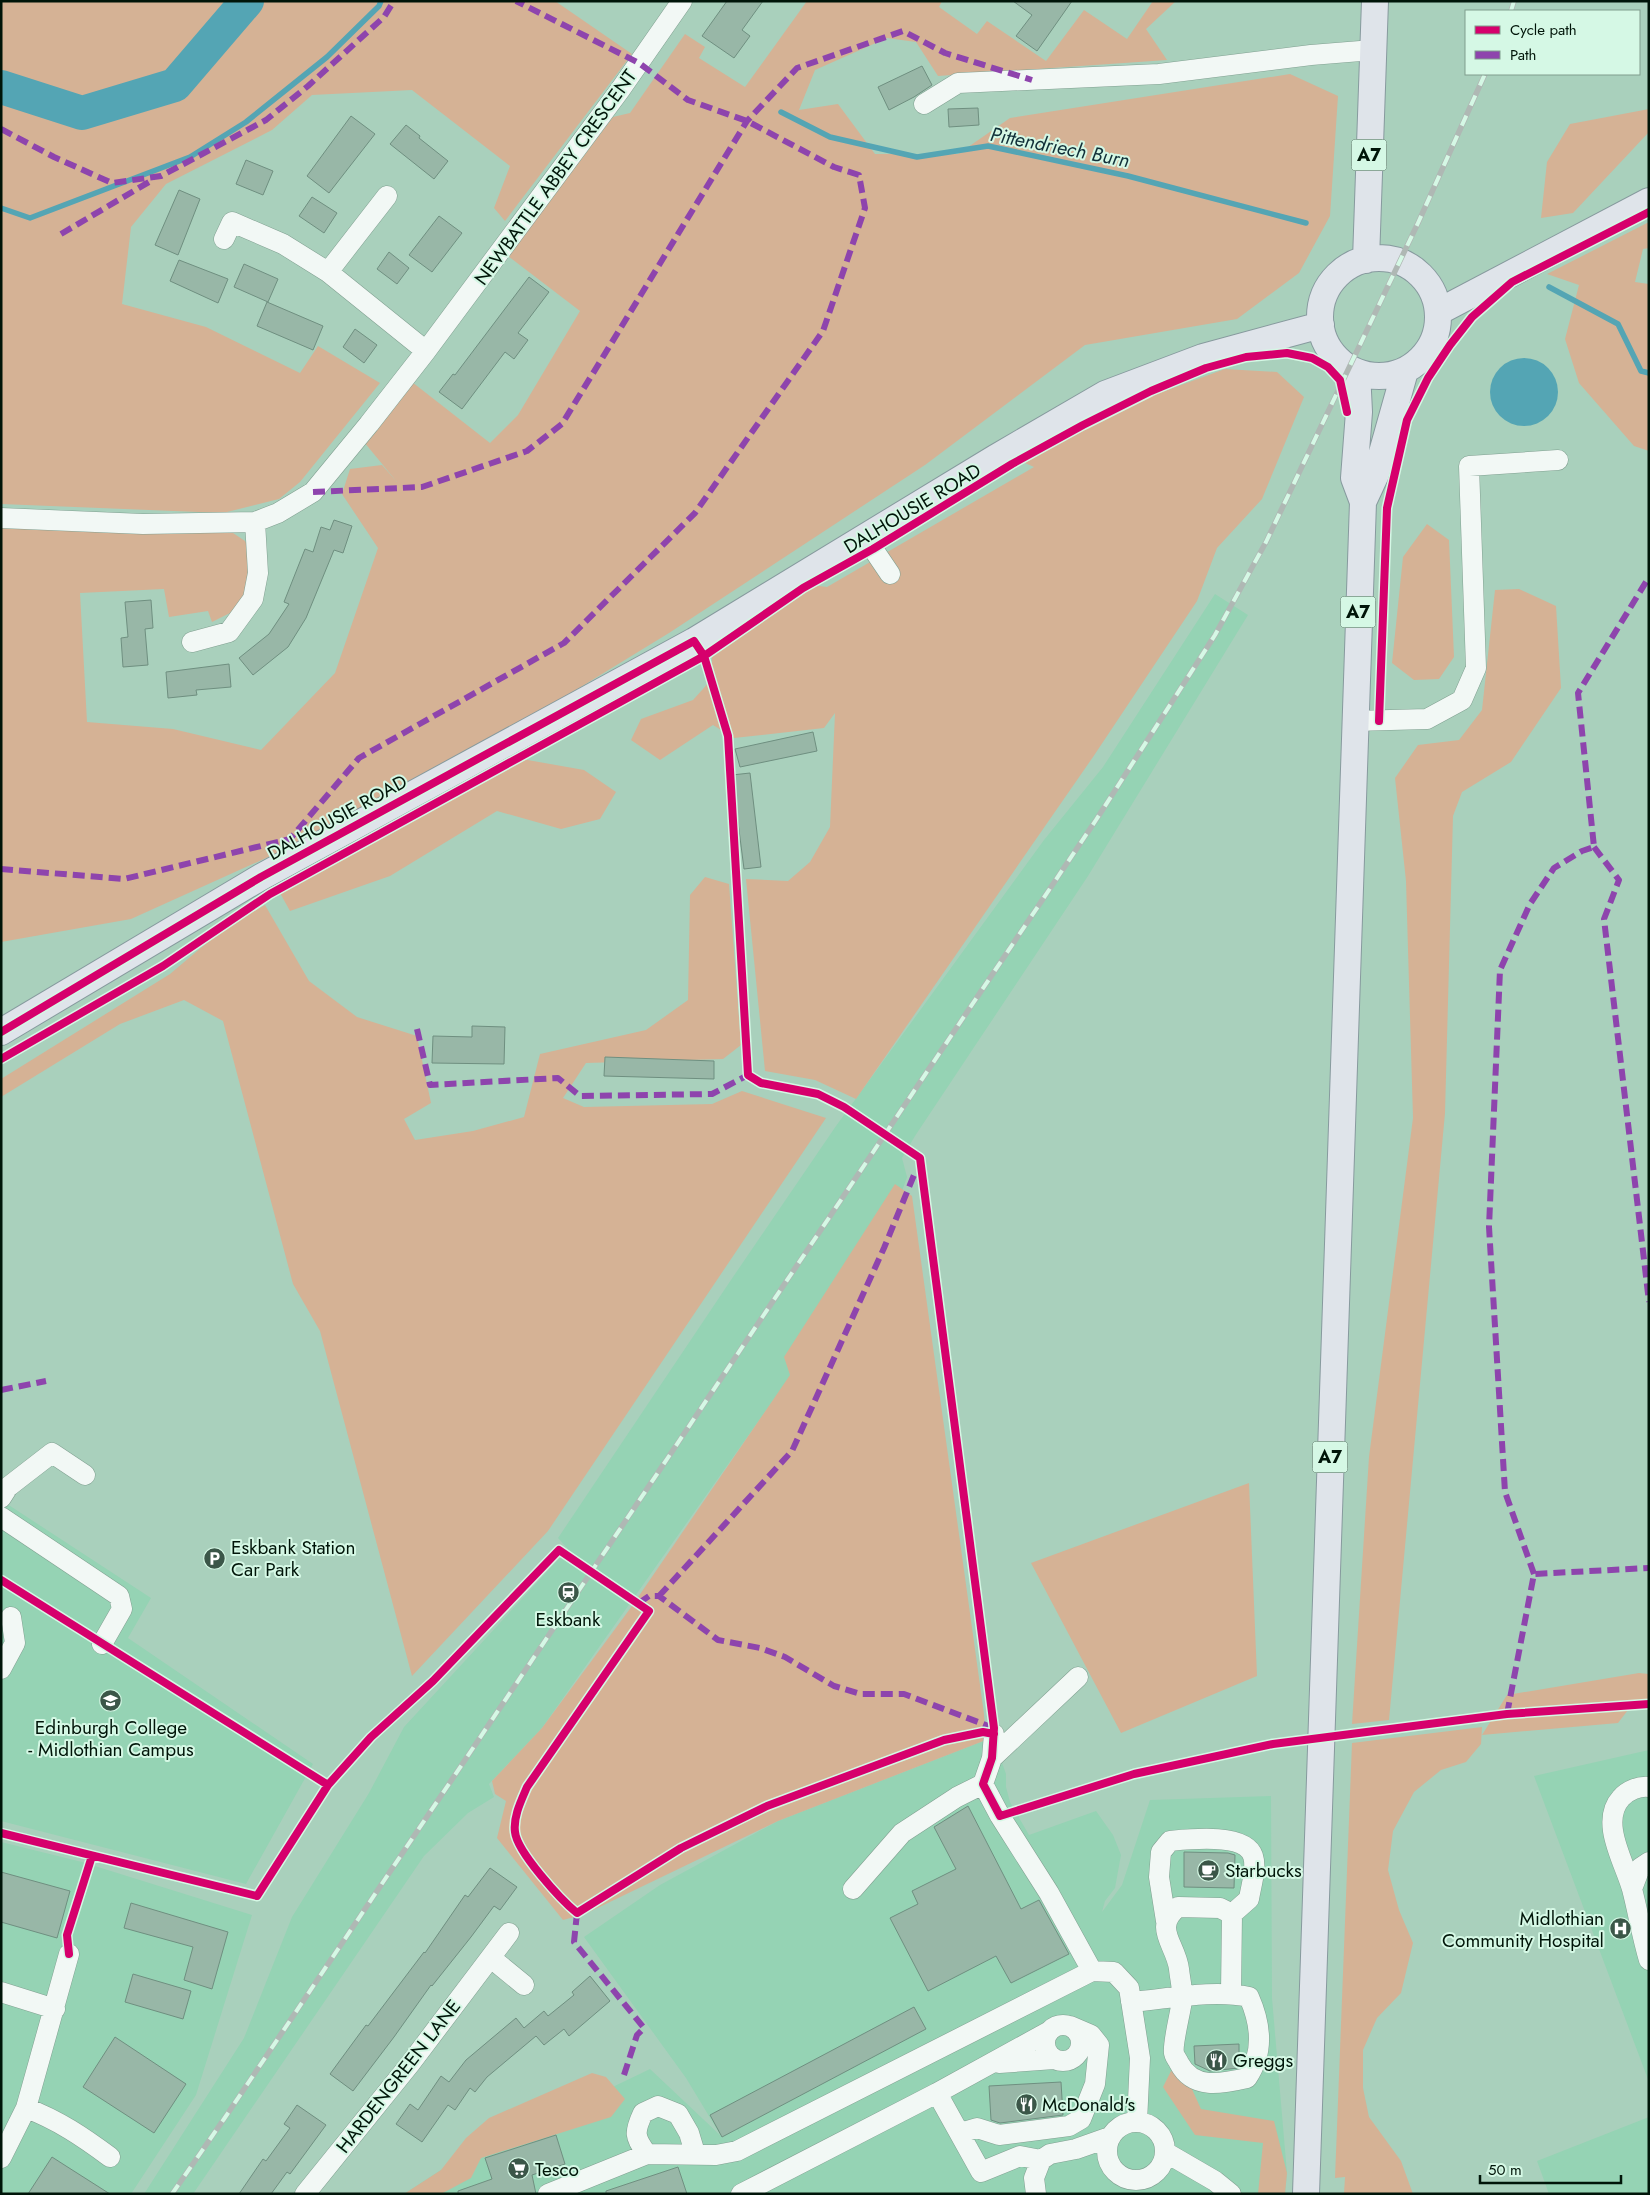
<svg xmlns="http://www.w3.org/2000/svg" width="1650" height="2195" viewBox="0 0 1650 2195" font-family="Jost,sans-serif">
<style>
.built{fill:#95d3b4}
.green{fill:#d5b295}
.water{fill:#54a5b4}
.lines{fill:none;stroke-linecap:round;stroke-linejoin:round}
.stream{stroke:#54a5b4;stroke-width:5.5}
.river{stroke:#54a5b4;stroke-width:34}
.building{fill:#98b7a7;stroke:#6f8f80}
.minor-casing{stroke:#81a091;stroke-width:21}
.major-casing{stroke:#879a9e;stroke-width:28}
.minor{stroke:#f2f8f5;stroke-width:20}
.major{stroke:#dfe4ea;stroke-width:26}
.rail-casing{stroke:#afb8b4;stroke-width:5.5}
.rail{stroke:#d5f8e5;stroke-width:4;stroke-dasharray:11;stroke-linecap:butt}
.quiet{stroke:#8e44ad;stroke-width:6;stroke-dasharray:12 6;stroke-linecap:butt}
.cycleway-casing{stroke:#d5f8e5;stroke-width:11}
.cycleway{stroke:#d6006c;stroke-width:8}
.labels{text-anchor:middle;stroke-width:4;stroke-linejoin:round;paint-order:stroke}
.shield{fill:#d5f8e5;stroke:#40594b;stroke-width:1}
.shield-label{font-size:18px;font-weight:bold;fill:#001509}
.street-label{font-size:19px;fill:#001509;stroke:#d5f8e5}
.poi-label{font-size:19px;fill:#001509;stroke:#d5f8e5;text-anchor:start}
.water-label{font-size:20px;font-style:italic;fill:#112f38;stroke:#d5f8e5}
</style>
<rect width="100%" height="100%" fill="#a9d0bc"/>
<!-- built -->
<path class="built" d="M1215,594L1248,615L1088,876L915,1136L902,1158L907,1177L901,1194L791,1375L542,1728L489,1784L494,1797L468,1813L424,1856L193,2194H144L244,2038L292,1917L369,1793L404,1727L568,1549L558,1538L733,1277L836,1126L1044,840L1103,767Z
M1,1500L151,1598L128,1638L313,1764L246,1884L1,1821Z
M986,1740L1000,1757L1006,1774V1787L1010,1802L1029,1835L1096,1811L1113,1835L1121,1855L1115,1888L1105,1901L1102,1912L1122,1885L1150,1800L1271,1796L1272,1998L1287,2173L1285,2194H404L441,2170L650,2069L721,2136L686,2078L584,1937L660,1885L778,1821Z
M1649,1750V2082L1534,1776Z
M1,1842L82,1862L252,1915L196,2095L131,2194H1Z
M1649,2117V2194H1549L1537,2161Z"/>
<!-- green -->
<path class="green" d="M1,1H555L632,54L505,221L494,208L510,166L412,90L312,95L272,130L166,184L131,227L122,304L206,327L300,373L318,346L380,383L300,482L279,499L223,513L1,504Z
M807,1H942L939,7L977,34L987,21L1046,61L1084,10L1127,39L1153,1H1176L1146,29L1167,60L938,76L916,42L887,38L815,70L799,110L838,104L875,154H958L1010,118L1290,74L1338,96L1330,216L1299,273L1237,319L1085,345L925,465L669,633L399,798L131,919L1,942V527L233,533L245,541L252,555L247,591L232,612L212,622L208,611L169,617L164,589L80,593L87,722L173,729L261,750L335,673L378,548L342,494L350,469L382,465L397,482L364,442L412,382L490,443L518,415L580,311L508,256L613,117L630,113L685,34L705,47L699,58L745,87Z
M1649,109V132L1573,213L1541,218L1547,162L1570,124Z
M1649,222V248L1643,249L1635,282L1649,284V451L1634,446L1579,383L1565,339L1579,285L1547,274Z
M1225,369L1277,372L1304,397L1262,499L1217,548L1197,601L1093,757L856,1099L815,1080L765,1071L746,879L788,881L810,862L830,827L835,713L824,728L734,738L713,725L660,760L631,740L641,719L693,700L712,679V657L812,585L827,587L1034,467L1025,463L1118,408Z
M1427,524L1449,540L1454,657L1439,679L1414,680L1392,663L1403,557Z
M1519,589L1556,606L1561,688L1511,762L1462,792L1453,816L1445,1113L1389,1720L1352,1724L1369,1457L1413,1118L1406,881L1395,778L1418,745L1459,740L1482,710L1495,590Z
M522,759L584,770L616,792L600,819L561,829L497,811L390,876L290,911L280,893Z
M705,877L729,884L741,1045L723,1059L586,1063L563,1098L584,1107L712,1104L742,1091L826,1118L548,1531L412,1676L320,1331L293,1284L223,1021L184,1000L120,1024L1,1097V1079L170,974L228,925L265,905L309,981L357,1017L417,1036L431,1103L404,1119L415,1140L473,1131L524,1117L540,1054L646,1030L688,1000L690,895Z
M895,1184L912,1196L984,1714L986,1740L778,1821L585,1914L563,1920L497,1838L506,1801L495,1794L492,1781L542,1728L632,1606L790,1375L784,1357Z
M1249,1483L1257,1676L1121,1733L1031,1563Z
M1639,1673L1649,1674V1707L1628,1710L1618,1723L1482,1735L1507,1695Z
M1482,1727L1481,1744L1466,1762L1441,1770L1414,1792L1393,1831L1388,1870L1399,1910L1413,1943L1401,1993L1377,2018L1363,2050V2088L1369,2117L1401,2161L1413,2194H1344L1345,2177L1335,2178L1352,1743Z
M1171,2071L1186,2076L1201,2109L1274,2121L1287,2173L1285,2194H1258L1263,2143L1195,2135L1163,2087Z
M592,2073L606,2077L625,2099L611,2117L481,2158L471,2178L441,2194H404L441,2170L466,2138L489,2118Z"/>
<!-- water -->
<path class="water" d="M1490 392a34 34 0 1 1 68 0a34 34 0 1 1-68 0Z"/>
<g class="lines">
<!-- stream -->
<path class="stream" d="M781,112L830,137L917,157L988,146L1128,176L1306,223
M1,208L30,218L190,157L246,122L327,57L379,6L381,1
M1549,287L1618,324L1641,371L1649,373"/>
<!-- river -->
<path class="river" d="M1,87L82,113L175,85L247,1"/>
</g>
<!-- building -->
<path class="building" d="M727,1H763L742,30L750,36L734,58L702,36Z
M1013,1H1072L1037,51L1016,36L1032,15Z
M922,66L932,85L914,97L889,110L878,87Z
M978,108L979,125L949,127L948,109Z
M351,116L375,134L329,193L307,176Z
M406,125L420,136L419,138L448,161L434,179L390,144Z
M246,160L273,171L263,195L236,184Z
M179,190L200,199L178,255L155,245Z
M312,197L337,213L324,233L299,216Z
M439,216L462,233L432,272L409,255Z
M389,252L409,268L397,284L377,269Z
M179,260L228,279L218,303L170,281Z
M244,264L278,279L268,302L234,287Z
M529,277L549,292L518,333L528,340L514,359L505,352L462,409L439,392L453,374L455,375Z
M267,302L323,326L313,350L257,326Z
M355,329L377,345L364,363L343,347Z
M334,520L352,526L343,553L334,550L306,618L288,647L253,675L239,658L269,634L289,604L284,602L305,549L313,552L321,527L330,530Z
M151,600L153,628L145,629L148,665L123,667L121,638L128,637L125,602Z
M229,664L231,687L196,690L197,695L168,698L166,672Z
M813,732L817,751L740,767L735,749Z
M750,773L761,867L744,869L732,775Z
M472,1026L505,1027L504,1064L432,1063L433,1036L472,1037Z
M605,1057L714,1061V1079L604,1076Z
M968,1806L1021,1909L1039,1900L1069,1954L1011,1983L996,1956L928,1991L890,1918L918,1904L912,1891L956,1869L934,1827Z
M1184,1852L1228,1853L1235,1855L1234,1888L1184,1887Z
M490,1868L517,1887L500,1910L494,1906L471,1937L432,1986L431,1985L394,2037L353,2091L330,2074L366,2025L368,2026L424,1952L425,1953L465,1895L468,1897Z
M1,1872L70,1891L57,1938L1,1922Z
M131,1903L228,1932L212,1989L184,1980L193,1947L124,1928Z
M133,1974L191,1991L183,2019L125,2002Z
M590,1976L610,2001L569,2036L564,2029L544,2045L536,2036L487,2077L475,2092L470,2088L455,2110L448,2105L422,2142L396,2124L410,2104L418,2110L441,2076L449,2082L466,2060L516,2018L524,2028L544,2011L548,2016L574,1995L572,1992Z
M914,2007L926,2029L722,2137L710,2115Z
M115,2037L186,2084L154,2133L83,2087Z
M1239,2044V2068L1210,2071L1195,2064L1194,2046Z
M1061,2082L1063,2115L1000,2123L991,2120L989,2086Z
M297,2105L326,2125L290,2174L287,2172L271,2194H239L263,2159L266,2161L290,2128L284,2124Z
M556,2135L565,2164L532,2175L536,2194H458V2191L492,2179L485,2158Z
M52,2157L66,2166L110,2194H28Z
M678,2167L687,2194H606V2191Z"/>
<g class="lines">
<defs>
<path id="minor" d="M924,104L958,83L1159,74L1311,55L1373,50
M224,239L232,222L283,244L328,272L426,351
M328,272L387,196
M1,518L143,524L255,522L278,513L313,492L369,424L426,351L620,90L682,1
M865,537L890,574
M192,642L229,632L253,599L258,573L255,522
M1354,721L1427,719L1462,700L1476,668L1469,466L1558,460
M1,1498L8,1487L52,1453L85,1475
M1,1517L119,1596L122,1609L102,1644
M1,1669L15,1643L11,1617
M994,1734L992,1758L983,1784L1000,1816L1049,1893L1092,1971
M992,1758L1078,1677
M1649,1787C1639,1786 1628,1790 1621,1798C1599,1822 1625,1863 1632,1889C1638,1912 1642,1937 1649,1960
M853,1889L902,1833L957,1797L983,1784
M1632,1889L1640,1868L1649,1862
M1166,1921L1159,1877L1161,1852L1170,1841C1191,1839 1245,1833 1253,1856C1257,1868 1251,1886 1249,1899L1232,1914
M491,1958L524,1985
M1,1992L55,2009
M1131,2002C1168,1999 1213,1989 1249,1997C1261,2024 1264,2053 1247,2078C1221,2084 1193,2090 1179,2063C1178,2060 1174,2056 1174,2053C1172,2044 1181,2011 1182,2000C1183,1990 1180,1979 1179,1969C1176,1944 1152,1928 1178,1907L1220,1908L1232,1914L1231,1993
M1045 2043a18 18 0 1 1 36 0a18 18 0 1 1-36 0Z
M999,2063L1054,2059
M937,2093L1048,2032
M26,2108C58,2120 83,2137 110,2157
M1107 2151a29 29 0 1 1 58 0a29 29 0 1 1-58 0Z
M960,2133L977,2128L999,2135L1069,2126L1081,2119L1095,2084L1099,2045L1091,2035L1070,2026
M1165,2152L1215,2181L1231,2194
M647,2154C634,2137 634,2132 643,2113L658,2106L678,2114L689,2133L695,2153
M1,2158L26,2108L69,1954
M305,2194L410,2064L509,1933
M548,2194L647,2154L716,2155L737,2151L1092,1971L1114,1972L1129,1988L1140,2058L1137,2122
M741,2194L937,2093L981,2172L1020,2156L1041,2160
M1036,2194L1034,2178L1041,2160L1050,2154L1076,2149L1110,2137"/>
<path id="major" d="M1320 317a59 59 0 1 1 118 0a59 59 0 1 1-118 0Z
M1366,260L1375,1
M1438,312L1649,201
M1363,502L1376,474L1405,371
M1,1032L261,877L694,641L995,458L1105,394L1203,357L1321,325
M1306,2194L1363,502L1354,478L1359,412L1357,372"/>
</defs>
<!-- minor casing -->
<use href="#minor" class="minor-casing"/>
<!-- major casing -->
<use href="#major" class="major-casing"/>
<!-- minor -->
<use href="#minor" class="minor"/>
<!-- major -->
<use href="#major" class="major"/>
<defs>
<path id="rail" d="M1511,11L1514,1
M172,2194L224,2119L1096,820L1215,635L1266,542L1418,223L1485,74"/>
</defs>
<!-- rail casing -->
<use href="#rail" class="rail-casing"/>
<!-- rail -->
<use href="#rail" class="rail"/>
<!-- quiet -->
<path class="quiet" d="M1,129L54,157L112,183L161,176L266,120L308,86L384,17L394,1
M61,234L154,179
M313,492L422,487L527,451L562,424L747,121L797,68L903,31L945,53L1032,80
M1594,847L1619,880L1604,919L1649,1302
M1,869L124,879L290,839L359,758L564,643L695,513L823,331L865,208L859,175L834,167L747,121L688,100L639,63L516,1
M417,1029L430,1085L558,1078L580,1096L712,1094L748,1075
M1,1390L46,1381
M1534,1574L1505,1492L1489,1227L1500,970L1530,904L1554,868L1582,851L1594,847L1578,693L1649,577
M659,1596L792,1451L884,1248L914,1175L922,1171
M639,1603L649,1596H659L718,1640L760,1648L785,1657L834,1686L861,1694H904L994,1728
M1507,1714L1534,1574L1649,1568
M577,1913L574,1942L644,2028L637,2035L623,2078"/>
<defs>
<path id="cycleway" d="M1379,721L1387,508L1407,420L1428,378L1450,345L1472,317L1512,282L1649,212
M1,1032L261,877L694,641L704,656L728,736L748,1075L761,1083L818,1094L844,1107L920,1158L994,1728L992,1758L983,1784L1000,1816L1134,1774L1273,1744L1507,1714L1649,1704
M1,1059L163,966L270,894L704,656L803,588L873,549L1012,464L1083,425L1151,391L1206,368L1246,357L1287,353L1312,358L1328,367L1340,380L1347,412
M1,1580L328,1785
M1,1833L257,1896L328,1785L371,1737L433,1681L559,1550L649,1611L527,1787C521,1801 513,1817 515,1832C517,1852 561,1900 577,1913L681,1848L767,1806L944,1740L983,1732L994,1734
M69,1954L67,1935L92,1856"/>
</defs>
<!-- cycleway casing -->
<use href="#cycleway" class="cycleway-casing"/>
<!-- cycleway -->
<use href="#cycleway" class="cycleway"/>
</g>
<!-- icons -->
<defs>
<symbol id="parking-disc" viewBox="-11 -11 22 22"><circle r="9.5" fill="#3b5648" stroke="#d5f8e5"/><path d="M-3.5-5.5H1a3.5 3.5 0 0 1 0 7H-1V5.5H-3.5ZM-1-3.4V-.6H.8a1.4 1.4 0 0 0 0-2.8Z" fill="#fff"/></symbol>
<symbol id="station-disc" viewBox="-11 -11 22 22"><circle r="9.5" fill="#3b5648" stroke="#d5f8e5"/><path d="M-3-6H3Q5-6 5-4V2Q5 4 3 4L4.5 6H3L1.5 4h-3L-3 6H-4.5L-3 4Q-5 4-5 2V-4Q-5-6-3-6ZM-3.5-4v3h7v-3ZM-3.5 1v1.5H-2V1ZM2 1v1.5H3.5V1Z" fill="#fff"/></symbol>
<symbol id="university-disc" viewBox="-11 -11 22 22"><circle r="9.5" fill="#3b5648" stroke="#d5f8e5"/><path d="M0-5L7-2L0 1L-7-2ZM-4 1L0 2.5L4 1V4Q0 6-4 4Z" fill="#fff"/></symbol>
<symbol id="cafe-disc" viewBox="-11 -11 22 22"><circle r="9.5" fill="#3b5648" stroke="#d5f8e5"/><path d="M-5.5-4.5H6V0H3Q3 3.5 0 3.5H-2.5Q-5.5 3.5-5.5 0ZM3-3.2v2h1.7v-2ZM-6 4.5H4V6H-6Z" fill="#fff"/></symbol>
<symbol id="hospital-disc" viewBox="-11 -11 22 22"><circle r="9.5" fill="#3b5648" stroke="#d5f8e5"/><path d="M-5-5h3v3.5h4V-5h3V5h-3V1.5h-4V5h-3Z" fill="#fff"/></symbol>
<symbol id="restaurant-disc" viewBox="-11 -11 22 22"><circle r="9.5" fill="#3b5648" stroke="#d5f8e5"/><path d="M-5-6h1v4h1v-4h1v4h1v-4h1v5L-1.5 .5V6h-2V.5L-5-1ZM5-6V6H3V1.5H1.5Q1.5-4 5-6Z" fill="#fff"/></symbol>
<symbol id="supermarket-disc" viewBox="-11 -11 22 22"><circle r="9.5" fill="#3b5648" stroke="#d5f8e5"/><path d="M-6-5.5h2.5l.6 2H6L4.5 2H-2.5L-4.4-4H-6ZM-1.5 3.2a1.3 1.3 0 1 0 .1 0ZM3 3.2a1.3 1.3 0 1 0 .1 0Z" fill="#fff"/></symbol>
</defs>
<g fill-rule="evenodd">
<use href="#parking-disc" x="202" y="1546" width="25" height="25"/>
<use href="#station-disc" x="556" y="1580" width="25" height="25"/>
<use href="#university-disc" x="98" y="1688" width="25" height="25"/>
<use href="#cafe-disc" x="1196" y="1858" width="25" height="25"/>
<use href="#hospital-disc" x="1608" y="1916" width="25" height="25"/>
<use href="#restaurant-disc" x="1204" y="2048" width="25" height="25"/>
<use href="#restaurant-disc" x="1014" y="2092" width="25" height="25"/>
<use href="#supermarket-disc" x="506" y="2156" width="25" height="25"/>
</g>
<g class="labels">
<!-- shield labels -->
<g class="shield">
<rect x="1351.5" y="139.5" width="35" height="31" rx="4"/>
<rect x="1340.5" y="596.5" width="35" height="31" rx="4"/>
<rect x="1312.5" y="1441.5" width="35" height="31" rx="4"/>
</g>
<g class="shield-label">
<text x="1369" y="161">A7</text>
<text x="1358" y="618">A7</text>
<text x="1330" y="1463">A7</text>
</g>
<!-- street labels -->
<g class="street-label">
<text transform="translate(555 177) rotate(-54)" y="7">NEWBATTLE ABBEY CRESCENT</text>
<text transform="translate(912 508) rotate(-31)" y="7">DALHOUSIE ROAD</text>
<text transform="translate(337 817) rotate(-29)" y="7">DALHOUSIE ROAD</text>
<text transform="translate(398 2076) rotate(-52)" y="7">HARDENGREEN LANE</text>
</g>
<!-- poi labels -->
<g class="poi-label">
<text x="231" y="1554">Eskbank Station<tspan x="231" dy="22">Car Park</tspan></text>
<text x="568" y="1626" text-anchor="middle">Eskbank</text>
<text x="111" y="1734" text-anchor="middle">Edinburgh College<tspan x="111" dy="22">- Midlothian Campus</tspan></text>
<text x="1225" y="1877">Starbucks</text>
<text x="1604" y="1925" text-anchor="end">Midlothian<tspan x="1604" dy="22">Community Hospital</tspan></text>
<text x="1233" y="2067">Greggs</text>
<text x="1042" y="2111">McDonald's</text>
<text x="535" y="2176">Tesco</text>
</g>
<!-- water labels -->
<g class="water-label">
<text transform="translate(1060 147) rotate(11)" y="7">Pittendriech Burn</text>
</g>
</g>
<!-- border -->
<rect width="1650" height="2195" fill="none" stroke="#001509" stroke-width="5"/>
<!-- legend -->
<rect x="1465" y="10" width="175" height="65" fill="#d5f8e5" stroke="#809d8d"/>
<rect x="1475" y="26" width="25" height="8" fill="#d6006c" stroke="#809d8d"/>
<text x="1510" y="35" font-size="15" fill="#001509">Cycle path</text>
<rect x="1475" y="51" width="25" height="8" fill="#8e44ad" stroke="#809d8d"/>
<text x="1510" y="60" font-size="15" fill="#001509">Path</text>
<!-- scale -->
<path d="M1480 2175v8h141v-8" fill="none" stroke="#001509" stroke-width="2.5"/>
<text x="1488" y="2175" font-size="15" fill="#001509" stroke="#d5f8e5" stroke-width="4" paint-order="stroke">50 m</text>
</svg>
